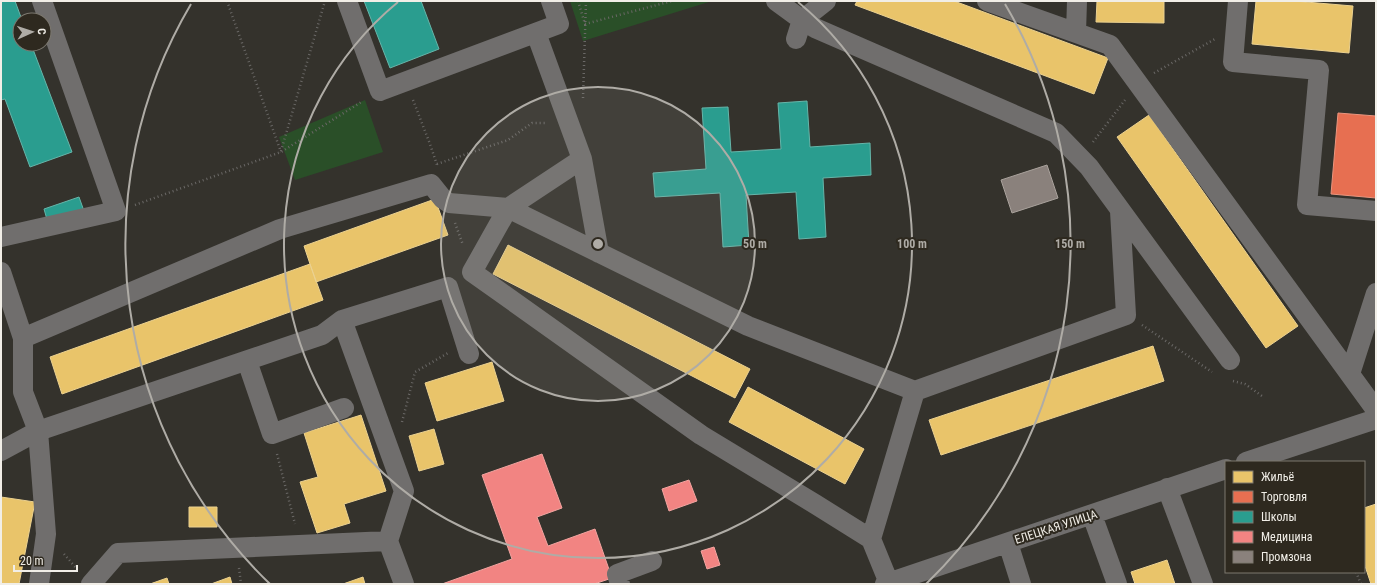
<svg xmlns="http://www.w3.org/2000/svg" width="1377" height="585" viewBox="0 0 1377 585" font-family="'Roboto Condensed',sans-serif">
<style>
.green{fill:#2a4f28}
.homes{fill:#e9c46a;stroke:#ebd190}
.shops{fill:#e76f51;stroke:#ea957e}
.schools{fill:#2a9d8f;stroke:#66b5a9}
.health{fill:#f28482;stroke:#f2a4a0}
.industry{fill:#8a817c;stroke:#a9a29c}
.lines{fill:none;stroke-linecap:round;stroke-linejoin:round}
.path{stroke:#6a6866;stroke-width:2.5;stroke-dasharray:1 3;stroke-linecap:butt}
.minor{stroke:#706e6d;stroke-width:20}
.ring{fill:none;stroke:#afaca6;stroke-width:2}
.labels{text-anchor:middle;stroke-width:4;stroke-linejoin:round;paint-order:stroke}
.street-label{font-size:12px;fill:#f1eee7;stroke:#2e291f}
.centre{fill:#afaca6;stroke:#2e291f;stroke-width:2}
.ring-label{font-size:12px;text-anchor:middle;font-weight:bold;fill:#afaca6;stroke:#2e291f;stroke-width:4;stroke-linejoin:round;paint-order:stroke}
</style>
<rect width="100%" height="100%" fill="#34322c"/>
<!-- green -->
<path class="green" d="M570,1H712L583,41Z
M365,100L383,152L295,180L279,137Z"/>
<!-- homes -->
<path class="homes" d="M857,1H954L1108,58L1094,94L855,5Z
M1097,1H1164V23L1096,22Z
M1256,1H1294L1353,6L1349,53L1252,44Z
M1149,115L1298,326L1266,348L1117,137Z
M435,199L448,235L316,282L304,246Z
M508,245L750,369L735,398L493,274Z
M310,264L323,300L62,394L50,357Z
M1153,346L1164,381L941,455L929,420Z
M492,362L504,401L437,421L425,383Z
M748,387L864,449L845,484L729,422Z
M361,415L386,491L344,504L350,523L317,533L300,482L318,477L304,433Z
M434,429L444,464L419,471L409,436Z
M1,497L35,502L19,584H1Z
M1376,504V584H1371L1364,563V508Z
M189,507H217V527H189Z
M1167,560L1175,584H1135L1131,572Z
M230,577L232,584H211Z
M363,577L365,584H343Z
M167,578L169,584H150Z"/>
<!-- shops -->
<path class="shops" d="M1338,113L1376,116V198L1331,194Z"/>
<!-- schools -->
<path class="schools" d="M3,1H15L22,20H20V44H31L72,152L30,167L5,99L1,100V2Z
M364,1H421L439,49L390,68Z
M807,101L810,147L870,143L871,175L823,178L826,237L799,239L796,192L746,195L749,245L723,247L720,193L655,197L653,173L706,169L702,108L728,107L731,152L781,149L778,103Z
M79,197L84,211L48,223L44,209Z"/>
<!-- health -->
<path class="health" d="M542,454L562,508L537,517L548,546L595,529L612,578L594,584H442L512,559L482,475Z
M689,480L697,501L669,511L662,489Z
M714,547L720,565L707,569L701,551Z"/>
<!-- industry -->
<path class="industry" d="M1047,165L1058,198L1012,213L1001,180Z"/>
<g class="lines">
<!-- path -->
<path class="path" d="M227,1L281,152
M578,1L585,24L672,1
M1154,73L1215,39
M583,98L586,1
M413,100L430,144L437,165
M1093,142L1125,100
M281,151L325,1
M437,164L508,140L532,123H546
M135,205L281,152L363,101
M455,223L463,245
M1142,325L1212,372
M1233,381L1245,384L1262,396
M402,422L415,372L448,353
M277,454L295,524
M64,554L77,569
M239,568L241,584
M1356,572L1361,584"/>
<!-- minor -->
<path class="minor" d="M347,1L380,91L559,24L551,1
M776,1L802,20L815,28L1056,133L1089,167L1230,360
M987,1L1110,45L1376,410
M1238,1L1233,62L1319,70L1307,205L1376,211
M536,33L582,159
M1076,33L1077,1
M796,39L802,20L826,1
M1,237L116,211L42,1
M1,272L23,338V392L38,431L322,335L342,320L448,287L469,354
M342,320L404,491L388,541L404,584
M23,338L280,229L431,184L443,199L449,203L508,208L582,159L599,253
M247,361L272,434L344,408
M1350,374L1376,293
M915,391L1126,315L1120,211
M1,451L38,431L46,534L39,584
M1246,462L1376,419
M1167,488L1203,584
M1092,515L1117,584
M871,539L815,504L701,435L472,272L508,208L748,326L915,391L871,539L889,583
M1008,543L1021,584
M91,584L118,553L388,541
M620,584L617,574L652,561
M885,584L1226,469"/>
</g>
<!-- distance rings -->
<circle cx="598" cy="244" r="157" fill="#afaca6" fill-opacity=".12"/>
<g class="ring">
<circle cx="598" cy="244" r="157"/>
<path d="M798 2A314 314 0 1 1 398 2"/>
<path d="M270 584A472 472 0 0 1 191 4M1005 4A472 472 0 0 1 926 584"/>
</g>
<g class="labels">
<!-- street labels -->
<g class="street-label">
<text transform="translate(1056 527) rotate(-18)" y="4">ЕЛЕЦКАЯ УЛИЦА</text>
</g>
</g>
<circle cx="598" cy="244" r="6" class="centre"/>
<g class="ring-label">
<text x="755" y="248">50 m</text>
<text x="912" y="248">100 m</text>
<text x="1070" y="248">150 m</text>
</g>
<!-- border -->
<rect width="1377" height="585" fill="none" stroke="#f1eee7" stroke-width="4"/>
<!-- legend -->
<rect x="1225" y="461" width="140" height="112" fill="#2e291f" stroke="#7c786f"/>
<rect x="1233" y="471" width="20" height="12" fill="#e9c46a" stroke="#7c786f"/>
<text x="1261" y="481" font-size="12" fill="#f1eee7">Жильё</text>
<rect x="1233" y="491" width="20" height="12" fill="#e76f51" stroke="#7c786f"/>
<text x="1261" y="501" font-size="12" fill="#f1eee7">Торговля</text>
<rect x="1233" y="511" width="20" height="12" fill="#2a9d8f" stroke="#7c786f"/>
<text x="1261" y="521" font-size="12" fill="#f1eee7">Школы</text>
<rect x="1233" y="531" width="20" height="12" fill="#f28482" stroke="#7c786f"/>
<text x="1261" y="541" font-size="12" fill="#f1eee7">Медицина</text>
<rect x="1233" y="551" width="20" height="12" fill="#8a817c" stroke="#7c786f"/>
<text x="1261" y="561" font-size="12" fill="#f1eee7">Промзона</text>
<!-- north arrow -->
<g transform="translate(32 32) rotate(87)"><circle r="19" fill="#2e291f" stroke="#7c786f"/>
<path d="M0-3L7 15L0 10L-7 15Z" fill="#afaca6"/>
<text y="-6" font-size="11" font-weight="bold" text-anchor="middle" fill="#f1eee7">С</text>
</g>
<!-- scale -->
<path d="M14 565v6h63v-6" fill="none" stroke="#f1eee7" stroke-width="2"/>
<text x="20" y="565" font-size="12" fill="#f1eee7" stroke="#2e291f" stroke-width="3" paint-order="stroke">20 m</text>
</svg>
